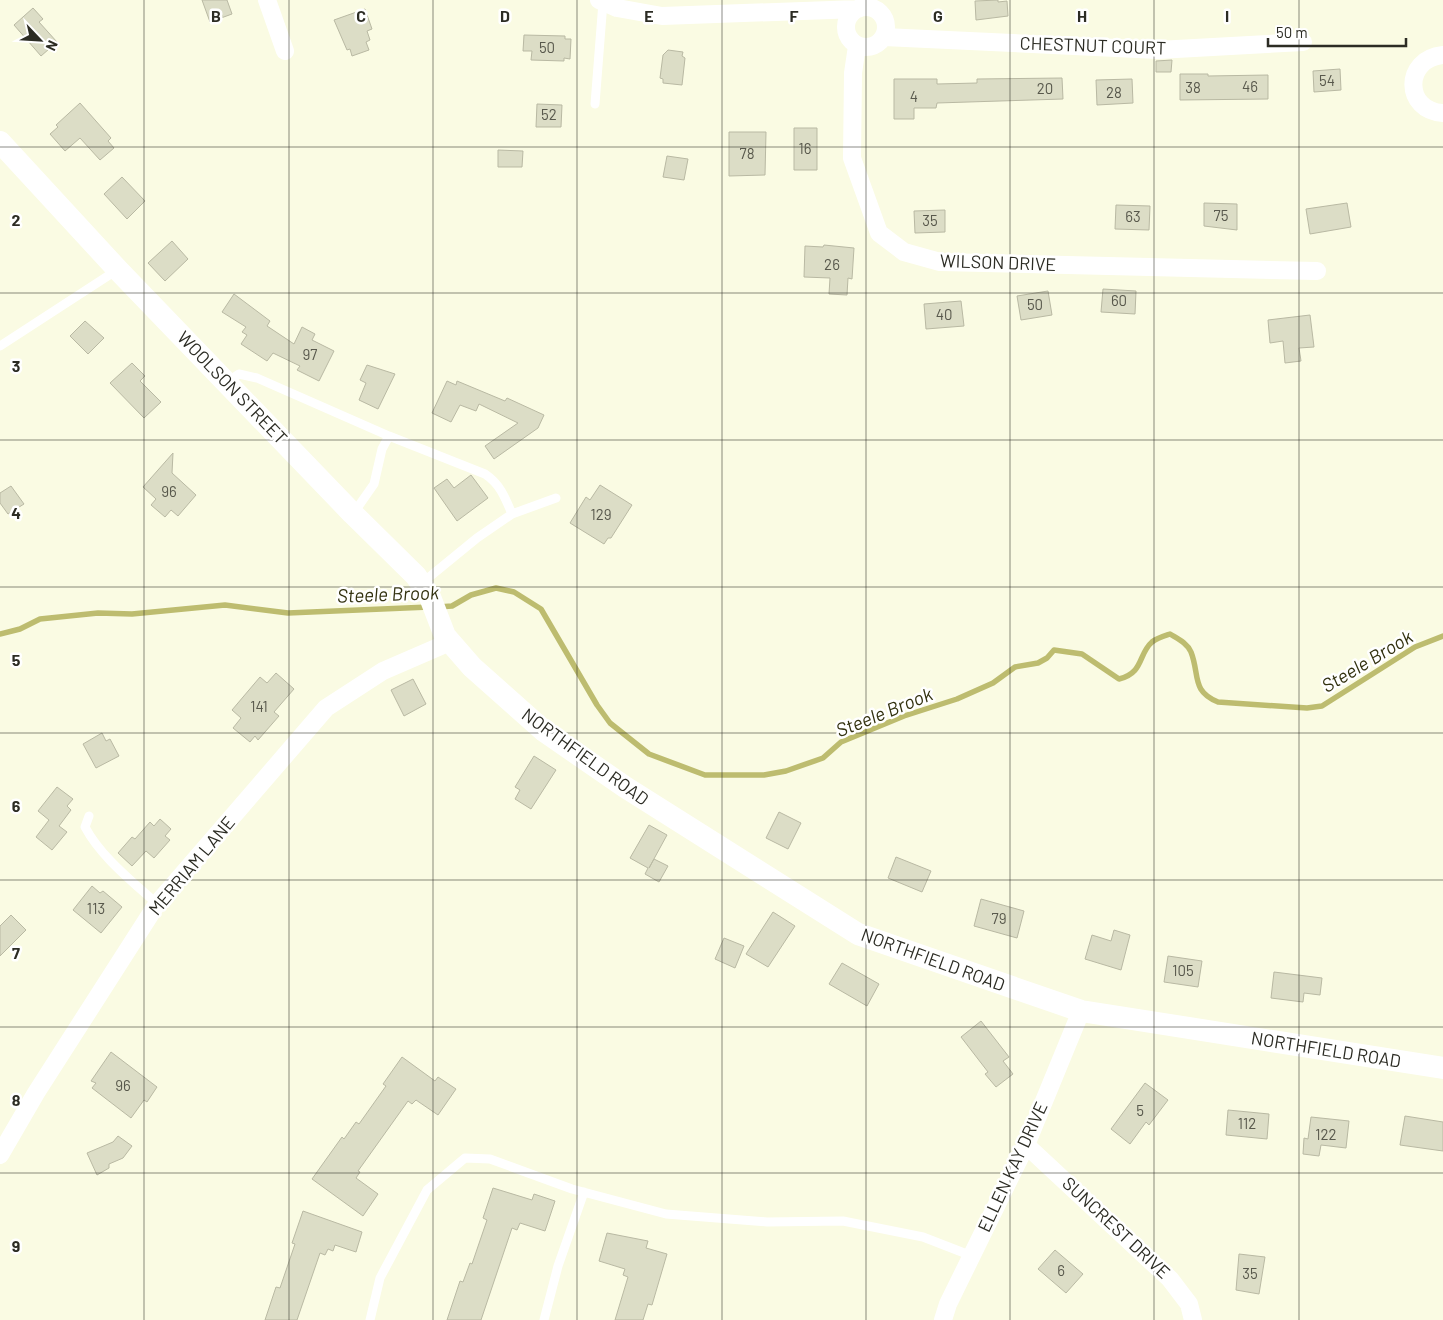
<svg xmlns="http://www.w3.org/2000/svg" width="1443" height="1320" viewBox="0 0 1443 1320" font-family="Barlow,sans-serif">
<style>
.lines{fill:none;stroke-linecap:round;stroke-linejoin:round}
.stream{stroke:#bdbc6f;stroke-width:5.5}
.building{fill:#dcddc6;stroke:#b9b9a3}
.service{stroke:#fff;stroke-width:9}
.minor{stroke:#fff;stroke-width:18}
.tertiary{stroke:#fff;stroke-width:22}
.grid{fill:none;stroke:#2c2c24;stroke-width:1;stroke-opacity:0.55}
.labels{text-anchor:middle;stroke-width:5;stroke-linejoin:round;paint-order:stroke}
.number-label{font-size:15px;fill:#58584c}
.street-label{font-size:18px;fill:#2c2c24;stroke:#fff}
.water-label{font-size:19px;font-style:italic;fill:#32310f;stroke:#fff}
.grid-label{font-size:16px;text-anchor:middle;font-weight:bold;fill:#2c2c24;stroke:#fff;stroke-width:5;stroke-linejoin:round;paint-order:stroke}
</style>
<rect width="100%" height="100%" fill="#fafbe3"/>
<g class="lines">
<!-- stream -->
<path class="stream" d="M438,607L452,606L471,595L496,588L514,592L541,609L597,705L610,723L649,754L705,775H764L786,771L823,758L841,742L904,716L957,699L993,683L1015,667L1038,663L1047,658L1054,650L1082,654L1119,679C1144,673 1138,654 1152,642C1157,638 1164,636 1170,634C1178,639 1187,643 1191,652C1200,675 1191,691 1218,702L1307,708L1322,706L1415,647L1443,636
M0,634L20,629L40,619L98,613L132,614L225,605L288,613L429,607"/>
</g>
<!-- building -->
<path class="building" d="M202,0H227L232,14L210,22Z
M998,0V2L1007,1L1008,16L976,20L975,1Z
M33,8L43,19L39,22L57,42L41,56L14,25Z
M365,9L372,29L367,31L370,40L366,42L369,50L352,56L350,49L347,50L334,20Z
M524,35L565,36V39H571L570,59L564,58V61L531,60L532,51H523Z
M668,50L683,52L682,56L685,58L682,85L663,83V79L660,78L663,55Z
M1172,60L1171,72H1156V61Z
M1340,69L1341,90L1314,92L1313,71Z
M1180,74H1208V76L1268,75V99L1180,100Z
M1062,78L1063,99L937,103L936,108H914V119H894V79H937V84L977,83V79Z
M1132,79L1133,103L1097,105L1096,80Z
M80,103L111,138L108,141L114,148L100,160L80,138L65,151L50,134L58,127L56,125Z
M537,104L562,105L561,127H536Z
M794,128H817V170H794Z
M729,132H766L765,175L729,176Z
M498,150L523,151L522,167H498Z
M667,156L688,159L684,180L663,177Z
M122,177L145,201L127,219L104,194Z
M1204,203L1237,204V230L1204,226Z
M1347,203L1351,227L1310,234L1306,209Z
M1116,205L1150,206L1149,230L1115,229Z
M945,210V232L915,233L914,211Z
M172,241L188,259L165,281L148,263Z
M824,245L854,248L852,279L848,278L847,295L829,294L830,278L804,277L805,246L823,247Z
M1103,289L1136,291L1135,314L1101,312Z
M1048,291L1052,315L1021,320L1017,296Z
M234,294L270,321L267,326L294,344L302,327L315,334L312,340L334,351L319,381L297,370L300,366L273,353L267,361L241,344L247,335L242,332L246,327L222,312Z
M961,301L964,326L926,329L924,304Z
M1310,315L1314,347L1299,348L1301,361L1285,363L1283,341L1270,343L1268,320Z
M85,321L104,338L88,354L70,336Z
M132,363L145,376L140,381L161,402L144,418L110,383Z
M367,365L395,374L378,409L359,400L366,383L360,380Z
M447,381L456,385L457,381L505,401L507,398L544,415L538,428L494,459L485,446L518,423L479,404L476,411L460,405L451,422L432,413Z
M173,453L172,473L196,495L178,516L171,510L165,517L151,505L156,499L143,487Z
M471,475L488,498L457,521L434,488L447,479L454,488Z
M600,485L632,505L611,538H608L604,544L570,523L586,497L590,500Z
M11,486L24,504L8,514L0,503V493Z
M276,673L294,689L274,712L279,716L258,740L255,736L250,742L233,728L241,718L232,710L260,677L267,683Z
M413,679L426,704L404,716L391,690Z
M102,733L106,741L110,739L119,756L96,768L83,744Z
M534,756L556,770L531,809L515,799L520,790L515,787Z
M57,787L73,799L67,806L71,810L59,826L67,832L52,850L36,837L49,820L38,811Z
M779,812L801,823L788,849L766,838Z
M160,819L171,829L165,836L170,840L154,858L146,851L132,866L118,853L132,837L135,839L150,822L154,826Z
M649,825L667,835L649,868L654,859L668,866L659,882L645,874L648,868L630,858Z
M896,857L931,871L922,892L888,878Z
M92,886L100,893L103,891L122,907L101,933L73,910Z
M981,899L1024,911L1017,938L974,926Z
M773,912L795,926L768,967L746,954Z
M11,915L26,930L0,956V926Z
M1114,930L1130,935L1121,970L1085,959L1092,935L1111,941Z
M724,938L744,946L735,968L715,959Z
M1168,956L1202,961L1198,987L1164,982Z
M842,963L879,984L867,1006L829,984Z
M1274,972L1322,978L1320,995L1304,993L1303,1002L1271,998Z
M981,1021L1009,1057L1003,1061L1013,1074L996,1087L985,1074L988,1072L961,1037Z
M111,1052L157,1087L147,1102L144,1100L131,1118L92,1088L96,1083L91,1081Z
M402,1057L435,1081L438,1077L456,1089L438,1115L416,1100L412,1104L408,1101L358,1171L360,1172L356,1178L378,1194L363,1216L312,1179L342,1137L344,1139L356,1122L359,1124L386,1086L383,1084Z
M1145,1083L1168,1100L1149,1125L1146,1122L1130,1144L1111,1129Z
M1228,1110L1269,1114L1267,1139L1226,1135Z
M1405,1116L1443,1122V1151L1400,1145Z
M1311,1117L1349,1121L1346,1148L1321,1145L1319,1156L1303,1154L1304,1138L1308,1139Z
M118,1136L132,1146L123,1158L109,1164V1168L97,1175L87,1153L113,1142Z
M493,1188L532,1200L534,1194L555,1201L545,1231L520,1223L517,1230L512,1228L481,1320H447L460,1281L463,1282L470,1263L472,1264L487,1220L483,1218Z
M303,1211L362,1232L356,1252L335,1245L333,1251L328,1249L325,1255L320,1253L297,1320H265L276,1287L280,1288L295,1244L292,1243Z
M607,1233L648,1241L646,1248L667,1254L652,1305L648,1304L643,1320H615L628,1277L623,1275L625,1269L599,1261Z
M1055,1250L1083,1274L1066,1293L1038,1269Z
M1239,1254L1265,1257L1259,1294L1236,1290Z"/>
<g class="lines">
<!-- service -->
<path class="service" d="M595,104L603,2
M0,346L117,270
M227,382L239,374L257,378L389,436
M353,514L374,484L382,449L389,436L485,474C500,484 505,497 512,514
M422,583L477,538L512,514L556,498
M89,816L85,827C101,857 132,881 157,904
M370,1320L380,1278L427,1190L465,1158L490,1159L572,1189L666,1214L767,1222L843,1221L923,1237L972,1256
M544,1320L558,1266L584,1192"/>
<!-- minor -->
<path class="minor" d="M267,0L285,51
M599,0L617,8L662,16L858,9
M846 27a20 20 0 1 1 40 0a20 20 0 1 1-40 0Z
M884,37L1158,50L1303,42
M857,46L853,73L852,158L879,233L904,252L940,262L1317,271
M1443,55C1403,59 1404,111 1443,113
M1026,1145L1170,1279L1189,1304L1193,1320
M0,1155L36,1093L157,904L326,708L383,671L450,642
M943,1320L948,1304L1026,1145L1081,1011"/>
<!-- tertiary -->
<path class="tertiary" d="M0,142L118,270L353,514L416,576L430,597L445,636L472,667L544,731L625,787L858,934L1081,1011L1443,1068"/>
</g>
<!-- grid -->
<path class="grid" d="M144,0V1320M289,0V1320M433,0V1320M577,0V1320M722,0V1320M866,0V1320M1010,0V1320M1154,0V1320M1299,0V1320M0,147H1443M0,293H1443M0,440H1443M0,587H1443M0,733H1443M0,880H1443M0,1027H1443M0,1173H1443"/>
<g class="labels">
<!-- number labels -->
<g class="number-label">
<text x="547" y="53">50</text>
<text x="1327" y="86">54</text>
<text x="1250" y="92">46</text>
<text x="1193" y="93">38</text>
<text x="1045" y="94">20</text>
<text x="1114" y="98">28</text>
<text x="914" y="102">4</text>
<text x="549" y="120">52</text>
<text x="805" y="154">16</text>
<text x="747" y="159">78</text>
<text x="1221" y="221">75</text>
<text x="1133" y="222">63</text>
<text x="930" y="226">35</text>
<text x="832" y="270">26</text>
<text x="1119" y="306">60</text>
<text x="1035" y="310">50</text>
<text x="944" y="320">40</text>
<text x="310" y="360">97</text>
<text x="169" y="497">96</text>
<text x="601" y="520">129</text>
<text x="259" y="712">141</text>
<text x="96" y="914">113</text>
<text x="999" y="924">79</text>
<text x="1183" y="976">105</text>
<text x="123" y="1091">96</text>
<text x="1140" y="1116">5</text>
<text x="1247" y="1129">112</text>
<text x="1326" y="1140">122</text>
<text x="1061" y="1276">6</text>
<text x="1250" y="1279">35</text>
</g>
<!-- street labels -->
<g class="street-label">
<text transform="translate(1093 46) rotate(2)" y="6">CHESTNUT COURT</text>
<text transform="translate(998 263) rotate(2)" y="6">WILSON DRIVE</text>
<text transform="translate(232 388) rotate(46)" y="6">WOOLSON STREET</text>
<text transform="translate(585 757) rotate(36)" y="6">NORTHFIELD ROAD</text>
<text transform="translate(192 866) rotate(-50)" y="6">MERRIAM LANE</text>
<text transform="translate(933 960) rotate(20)" y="6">NORTHFIELD ROAD</text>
<text transform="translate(1326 1050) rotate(9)" y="6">NORTHFIELD ROAD</text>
<text transform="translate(1013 1167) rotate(-65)" y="6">ELLEN KAY DRIVE</text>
<text transform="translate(1116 1228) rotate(43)" y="6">SUNCREST DRIVE</text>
</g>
<!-- water labels -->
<g class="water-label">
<text transform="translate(388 594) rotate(-2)" y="7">Steele Brook</text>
<text transform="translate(1367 661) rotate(-31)" y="7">Steele Brook</text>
<text transform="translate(884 712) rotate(-22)" y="7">Steele Brook</text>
</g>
</g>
<g class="grid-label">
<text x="216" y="22">B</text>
<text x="361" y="22">C</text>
<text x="505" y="22">D</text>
<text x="649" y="22">E</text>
<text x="794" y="22">F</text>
<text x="938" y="22">G</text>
<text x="1082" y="22">H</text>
<text x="1227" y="22">I</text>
<text x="16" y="226">2</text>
<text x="16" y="372">3</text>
<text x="16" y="519">4</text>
<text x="16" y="666">5</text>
<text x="16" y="812">6</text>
<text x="16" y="959">7</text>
<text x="16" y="1106">8</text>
<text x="16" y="1252">9</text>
</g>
<!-- north arrow -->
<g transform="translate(40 40) rotate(115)" stroke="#ffffff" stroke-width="4" paint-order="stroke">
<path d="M0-4L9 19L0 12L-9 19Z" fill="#2c2c24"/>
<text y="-8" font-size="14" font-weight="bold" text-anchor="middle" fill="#2c2c24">N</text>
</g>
<!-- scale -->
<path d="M1268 38v8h138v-8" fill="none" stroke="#2c2c24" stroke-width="2.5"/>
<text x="1276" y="38" font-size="15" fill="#2c2c24" stroke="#ffffff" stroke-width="4" paint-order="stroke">50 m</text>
</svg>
